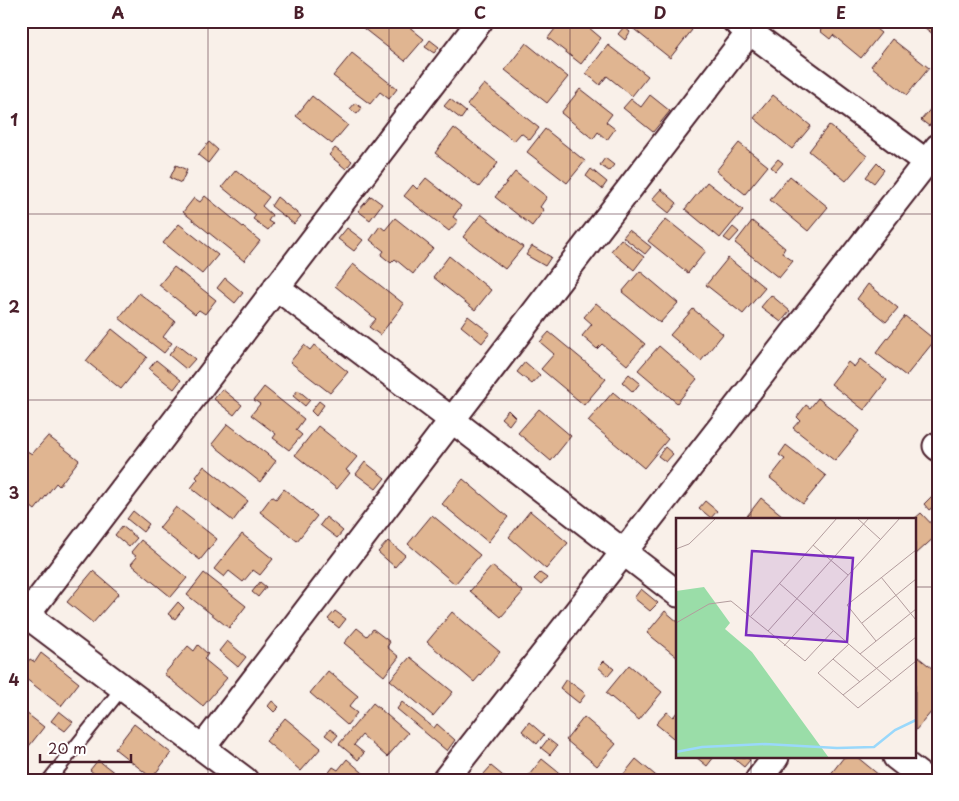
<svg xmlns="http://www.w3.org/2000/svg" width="959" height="801" viewBox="0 0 959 801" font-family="'Playpen Sans',sans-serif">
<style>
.building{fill:#e0b591;stroke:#4a1f2b}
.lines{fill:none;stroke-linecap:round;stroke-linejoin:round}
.lane-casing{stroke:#4a1f2b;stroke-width:16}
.street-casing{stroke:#4a1f2b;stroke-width:29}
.lane{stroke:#fff;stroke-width:12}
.street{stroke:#fff;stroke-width:25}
.grid{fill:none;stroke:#4a1f2b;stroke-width:1;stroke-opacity:0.55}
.inset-river{fill:none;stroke:#9ad8fb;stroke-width:2.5}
.inset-road{fill:none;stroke:#b39c9d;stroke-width:1}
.view{fill:#7b2cbf;fill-opacity:0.15;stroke:#7b2cbf;stroke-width:2.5}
.inset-edge{fill:none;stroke:#4a1f2b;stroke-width:2.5}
.neatline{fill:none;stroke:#4a1f2b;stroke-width:2}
.grid-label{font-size:16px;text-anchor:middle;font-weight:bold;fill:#4a1f2b}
</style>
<rect width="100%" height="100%" fill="#f9f0e9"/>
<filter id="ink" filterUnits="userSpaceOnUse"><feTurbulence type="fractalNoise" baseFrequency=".02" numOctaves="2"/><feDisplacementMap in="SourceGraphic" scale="10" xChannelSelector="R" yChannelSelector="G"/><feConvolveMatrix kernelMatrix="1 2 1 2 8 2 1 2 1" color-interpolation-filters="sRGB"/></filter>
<g filter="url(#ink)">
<!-- building -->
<path class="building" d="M369,21H402L424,39L405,61L363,28Z
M561,21H581L601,38L581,64L548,38Z
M634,21H680L692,30L670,58L630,26Z
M820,21H866L881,33L861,58L833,35L830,39L820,31L823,28L818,24Z
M916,21H938V38Z
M624,27L630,32L625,40L618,34Z
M892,39L929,68L907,95L871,66Z
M430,40L439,47L434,53L425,47Z
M526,43L568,77L547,103L505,70Z
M608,45L648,76L632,96L607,76L600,85L586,73Z
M352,53L397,89L389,99L380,92L370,104L333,76Z
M484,84L539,128L530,140L521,133L514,141L467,105Z
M580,89L612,114L606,122L615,129L607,140L598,132L593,139L561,113Z
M650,95L670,111L653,132L623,108L631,99L641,107Z
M773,95L811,126L792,149L754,118Z
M312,96L348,125L332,144L296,116Z
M450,99L466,112L461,119L444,106Z
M355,103L362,108L357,114L350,109Z
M934,105L938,108V115L929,126L921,120Z
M829,125L867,156L846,181L809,151Z
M454,128L498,163L479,187L435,153Z
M545,129L585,161L567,183L527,152Z
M209,142L218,150L208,163L198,155Z
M739,143L768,166L745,194L716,171Z
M335,148L352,161L346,169L329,155Z
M605,158L614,165L609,171L600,165Z
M778,159L783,163L776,171L771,167Z
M877,163L884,170L874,183L866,177Z
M176,165L187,170L181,183L170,178Z
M591,169L607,182L602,189L586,176Z
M236,170L269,197L262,206L272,215L268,221L273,224L268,230L253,219L256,215L222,187Z
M515,172L547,197L540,207L544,210L532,226L495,197Z
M790,176L828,207L808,231L770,200Z
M426,178L461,206L453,217L458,221L449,231L404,196L413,185L417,189Z
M707,182L743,210L720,238L685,209Z
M661,189L677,203L669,213L652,199Z
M205,196L260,241L244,261L183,212L194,198L200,202Z
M371,196L382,204L370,220L358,211Z
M277,197L301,216L294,224L271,206Z
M481,214L523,247L505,269L463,237Z
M395,218L433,248L413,274L395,259L391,263L381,255L384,251L370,240L380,226L385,230Z
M666,219L706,251L688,273L648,241Z
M752,221L785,248L782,253L793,261L779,278L735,243Z
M179,224L218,255L202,274L163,243Z
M733,227L739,232L730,242L724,238Z
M347,228L363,240L354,251L338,239Z
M629,230L651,247L645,254L623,237Z
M621,239L644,257L634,270L611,251Z
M532,246L551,257L545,266L526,255Z
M449,256L491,290L475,310L433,277Z
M728,258L765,288L743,314L706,285Z
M353,264L404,304L380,335L369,327L376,319L335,286Z
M174,267L216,300L205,314L199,310L195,314L159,285Z
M640,271L678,303L660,323L622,292Z
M225,278L243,293L235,303L217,288Z
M868,284L898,308L886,322L857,299Z
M139,293L175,321L163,337L172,343L164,353L119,318Z
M771,295L790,311L781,322L761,307Z
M596,303L645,344L627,365L602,344L597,349L582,336L592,324L584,317Z
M693,309L723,334L701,361L670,335Z
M468,316L490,333L482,343L461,326Z
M905,316L935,340L906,376L876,353Z
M112,329L147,357L121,389L86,361Z
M549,332L606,379L584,405L541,369L554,354L540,342Z
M177,345L195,359L186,369L169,355Z
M304,345L310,350L314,345L348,372L330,393L290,362Z
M659,346L697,379L677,403L638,370Z
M860,359L887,380L864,410L831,384L848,362L854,367Z
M156,360L181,380L174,389L149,369Z
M525,362L540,375L532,384L517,372Z
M629,374L640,383L633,392L622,382Z
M264,387L304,419L296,430L302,435L289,450L273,438L276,434L251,415L260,404L254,400Z
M222,389L242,405L234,415L214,399Z
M298,390L310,400L305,406L293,396Z
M613,392L668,439L644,468L588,421Z
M818,398L859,431L835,461L793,428L800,420L797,417L806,405L810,408Z
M319,401L324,405L316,416L311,411Z
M539,409L571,436L551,461L518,433Z
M508,410L515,417L509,425L501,418Z
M228,424L276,461L260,482L212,444Z
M318,426L357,457L346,470L350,473L337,489L295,455Z
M48,436L79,460L59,486L56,483L35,510L21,499V474L22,472H21V458L27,451L32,454Z
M786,445L826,476L803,504L770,478L785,459L779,455Z
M665,447L673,454L666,462L658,456Z
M365,462L385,478L376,489L356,474Z
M204,466L248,501L233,521L191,488L198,479L196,477Z
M463,479L508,517L488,542L442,504Z
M284,489L317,516L297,541L260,512L272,496L276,499Z
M932,496L938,503L929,510L924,504Z
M761,498L788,520H744Z
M705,501L717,511L711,518L699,508Z
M176,507L217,539L200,560L159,528Z
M133,511L149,524L143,532L127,519Z
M530,511L568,543L546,569L509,537Z
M921,513L938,531V534L915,555V520H913Z
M432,515L480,555L455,584L408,544Z
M326,517L343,531L337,538L320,525Z
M122,526L137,538L129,547L115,535Z
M242,534L273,559L260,575L253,570L243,582L229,571L224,577L214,569Z
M141,540L187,578L171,597L131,564L137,557L131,552Z
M388,541L405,555L395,567L378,552Z
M492,566L523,592L501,617L470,591Z
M93,571L119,593L93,623L67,602Z
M204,573L246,606L229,628L187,595Z
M540,573L547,578L541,585L534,579Z
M260,582L266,587L258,597L252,592Z
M641,589L658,603L650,611L634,598Z
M178,602L184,608L175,619L168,614Z
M335,611L346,619L339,628L328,619Z
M665,611L678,622V658L647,633Z
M452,612L500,652L474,682L427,642Z
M357,628L367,636L373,629L390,642L387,647L399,657L384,676L344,643Z
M227,641L246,657L238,667L219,651Z
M198,645L208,654L204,659L227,678L203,706L164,674L188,646L194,651Z
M41,653L79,683L61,706L21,675V671L30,659L35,662Z
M410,657L453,692L433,716L390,680Z
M918,657L938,673V704L915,731V661Z
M604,661L614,669L608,676L598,667Z
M629,665L662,692L639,720L606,693Z
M328,671L358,696L349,707L357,713L347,725L310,693Z
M566,679L586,694L579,703L560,688Z
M272,701L279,707L274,712L268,706Z
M402,702L434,728L437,724L455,740L447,751L397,709Z
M373,703L408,733L387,757L362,735L354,745L364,753L358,760L339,744Z
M21,709L44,727L26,750L21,746Z
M59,711L73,722L65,731L51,721Z
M678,711V742L656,724L667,712L673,717Z
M584,717L616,744L597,766L566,740Z
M285,718L321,748L301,771L266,741Z
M529,722L544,735L537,744L522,731Z
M134,724L171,753L152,778L115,749Z
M330,729L338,735L333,741L325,735Z
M548,739L557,746L550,755L541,748Z
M696,757H714L707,766Z
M732,757H746L750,760L744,767Z
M844,757H857L885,780H826Z
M347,759L371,780H325L324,779L333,767L338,770Z
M542,759L568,780H525Z
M636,759L661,780H619Z
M98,760L124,780H102L90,770Z
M491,766L508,780H489L483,775Z"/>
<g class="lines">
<defs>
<path id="lane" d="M49,780L123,687"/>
<path id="street" d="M735,21L926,162
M276,287L452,420L678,594
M938,445L936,446L938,448
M21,611L245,780
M27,615L480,21
M203,747L452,420L758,21
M896,757L926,780
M445,780L623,553L938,147
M758,780L776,757"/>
</defs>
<!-- lane casing -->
<use href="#lane" class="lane-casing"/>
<!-- street casing -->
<use href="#street" class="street-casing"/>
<!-- lane -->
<use href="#lane" class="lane"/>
<!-- street -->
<use href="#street" class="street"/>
</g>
</g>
<!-- grid -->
<path class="grid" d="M208,21V780M389,21V780M570,21V780M751,21V520M21,214H938M21,400H938M21,587H678M915,587H938M751,757V780"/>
<!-- overview -->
<g transform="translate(676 518)">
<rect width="240" height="240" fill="#f9f0e9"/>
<path d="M28,69L54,105L49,111L76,134L153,240H0V73Z" fill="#9adda8"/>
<path class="inset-river" d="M0,234L26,229L89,226L161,230L198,229L219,212L240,202"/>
<path class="inset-road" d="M181,0L204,21M137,27L172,57M0,31L13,26L40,0M205,59L240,102M103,65L215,163M75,98L161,0M0,105L33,86L55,83L129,143L157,113M186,105L240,61M92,113L193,0M200,123L171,87L240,32M173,126L142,155L182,190L240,143M108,128L224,0M184,136L240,91M157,141L184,164M167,177L240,119"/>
<path class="view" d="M76,33L177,40L171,124L70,117Z"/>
<rect width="240" height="240" class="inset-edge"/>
</g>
<!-- margin -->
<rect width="959" height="801" fill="none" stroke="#fff" stroke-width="55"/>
<!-- scale -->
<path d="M40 754v8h91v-8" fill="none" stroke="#4a1f2b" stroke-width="2.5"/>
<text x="48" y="754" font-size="15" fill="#4a1f2b" stroke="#ffffff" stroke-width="4" paint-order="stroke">20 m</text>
<rect x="28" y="28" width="904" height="746" class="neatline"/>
<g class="grid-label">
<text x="118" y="19">A</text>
<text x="299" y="19">B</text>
<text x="480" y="19">C</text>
<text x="660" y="19">D</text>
<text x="841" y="19">E</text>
<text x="14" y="126">1</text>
<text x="14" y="313">2</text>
<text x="14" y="499">3</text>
<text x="14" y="686">4</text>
</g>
</svg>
